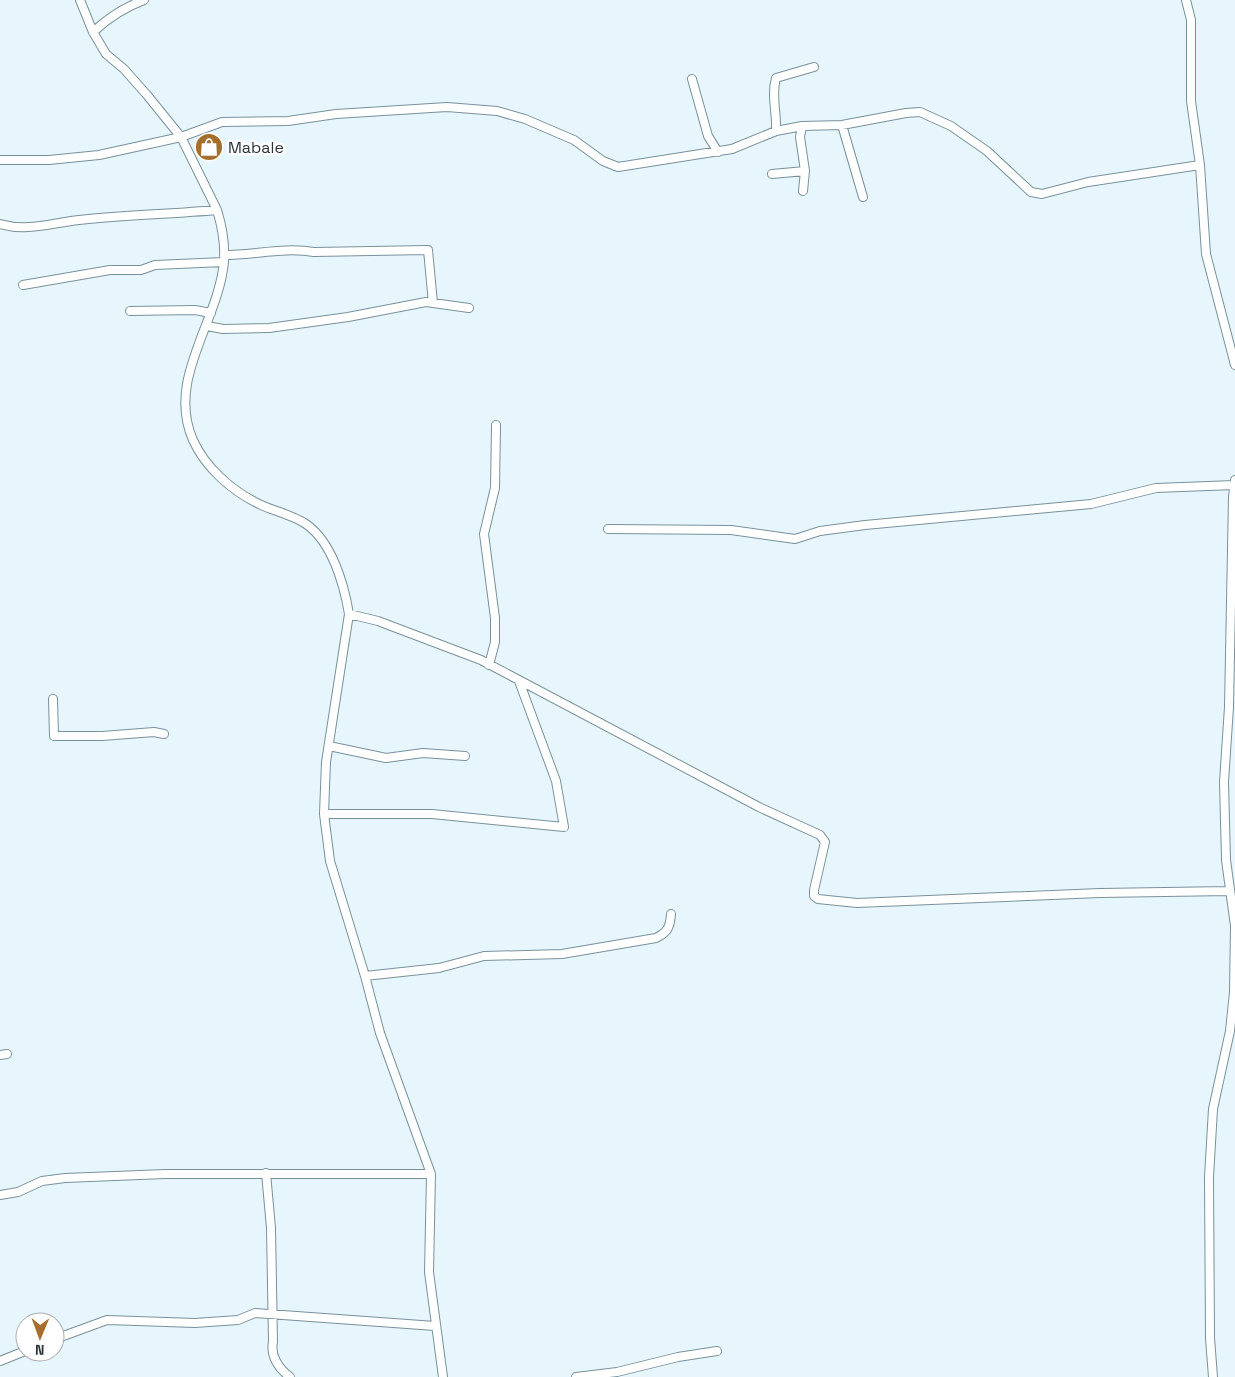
<svg xmlns="http://www.w3.org/2000/svg" width="1235" height="1377" viewBox="0 0 1235 1377" font-family="'Space Grotesk',sans-serif">
<style>
.lines{fill:none;stroke-linecap:round;stroke-linejoin:round}
.street-casing{stroke:#79919b;stroke-width:10}
.street{stroke:#fff;stroke-width:8}
.labels{text-anchor:middle;stroke-width:5;stroke-linejoin:round;paint-order:stroke}
.poi-label{font-size:16px;fill:#2b3539;stroke:#fff;text-anchor:start}
</style>
<rect width="100%" height="100%" fill="#e7f6fd"/>
<g class="lines">
<defs>
<path id="street" d="M80,0L93,32L106,54L124,69L147,95L181,137L217,210C222,226 225,246 224,262C218,323 166,379 193,440C205,467 231,490 257,503C272,511 291,514 306,524C332,542 344,584 349,614L326,762L324,814L330,861L365,976L380,1033L431,1174L429,1272L443,1377
M1186,0L1191,20V101L1200,165L1206,254L1235,365
M93,32C108,18 125,7 144,0
M692,79L708,136L718,152
M842,125L863,197
M776,131C777,113 771,95 776,78L814,67
M0,160H49L99,155L181,137L222,122L288,121L336,114L447,107L497,111L525,119L574,140L603,161L618,167L732,149L776,131L802,126L842,125L906,113L920,112L951,126L987,151L1031,192L1042,194L1088,182L1200,165
M772,174L805,171L800,137L802,126
M803,191L805,171
M0,224C28,232 51,223 79,220C125,215 171,214 217,210
M224,255C254,255 284,247 314,252L428,250L433,303
M23,285L110,270H141L155,265L224,262
M130,311L195,310L211,313
M207,326L223,329L269,328L348,317L426,302L469,308
M608,529L731,530L795,539L820,531L865,525L1091,504L1156,488L1234,485
M349,614L378,621L481,660L759,807L820,835L825,842L814,890V896L818,899L857,903L1100,893L1229,891
M489,665L495,642V618L484,534L495,488L496,425
M53,699L54,736H102L154,732L164,734
M329,746L386,758L423,753L465,756
M324,814H432L564,827L556,781L519,681
M365,976L439,968L484,956L562,954L656,938C668,932 670,927 671,914
M0,1055L7,1054
M266,1173L271,1228L273,1342C270,1356 279,1369 290,1377
M0,1195L18,1192L42,1181L65,1178L165,1174H431
M55,1339L107,1320L195,1323L238,1320L255,1313L435,1326
M0,1361L25,1351
M576,1377L617,1372L678,1357L717,1351
M1213,1377L1210,1338L1209,1177L1213,1109L1230,1031L1234,992L1235,926L1226,860L1224,782L1229,707L1233,497L1235,480"/>
</defs>
<!-- street casing -->
<use href="#street" class="street-casing"/>
<!-- street -->
<use href="#street" class="street"/>
</g>
<!-- icons -->
<defs>
<symbol id="shop-disc" viewBox="-11 -11 22 22"><circle r="9.5" fill="#a66e2b" stroke="#fff"/><path d="M-5-2.5h2.3a2.7 3.5 0 0 1 5.4 0H5L5.5 6h-11ZM-1.5-2.5h3a1.5 2.3 0 0 0-3 0Z" fill="#fff"/></symbol>
</defs>
<g fill-rule="evenodd">
<use href="#shop-disc" x="193" y="131" width="32" height="32"/>
</g>
<g class="labels">
<!-- poi labels -->
<g class="poi-label">
<text x="228" y="153">Mabale</text>
</g>
</g>
<!-- north arrow -->
<g transform="translate(40 1337) rotate(181)"><circle r="24" fill="#ffffff" stroke="#aaaeb0"/>
<path d="M0-4L9 19L0 12L-9 19Z" fill="#a66e2b"/>
<text y="-8" font-size="14" font-weight="bold" text-anchor="middle" fill="#2b3539">N</text>
</g>
</svg>
